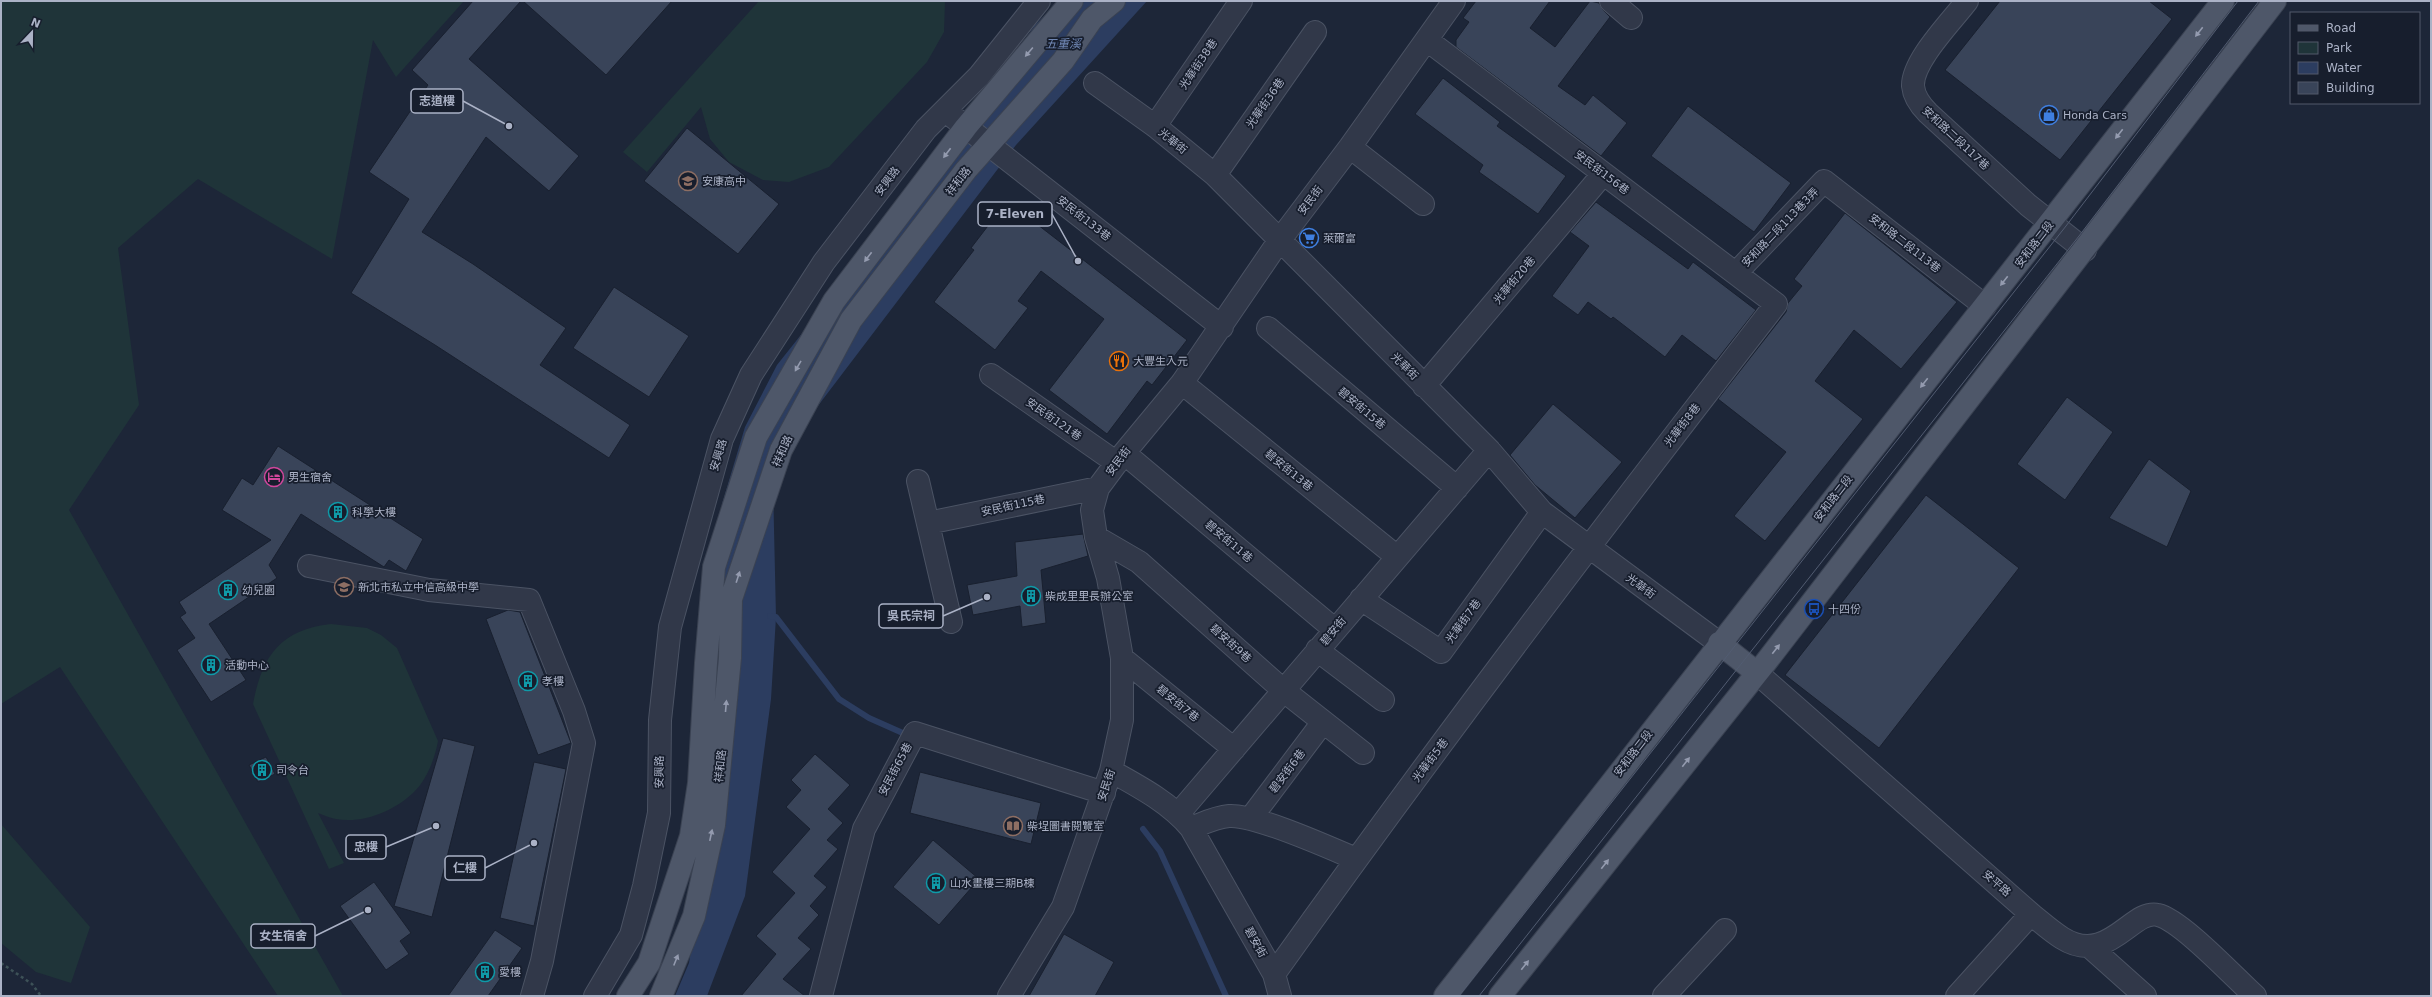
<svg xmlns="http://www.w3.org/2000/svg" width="2432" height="997" viewBox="0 0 2432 997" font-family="'DejaVu Sans','Noto Sans TC',sans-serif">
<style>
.green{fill:#1f3439}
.water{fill:#2c3d60}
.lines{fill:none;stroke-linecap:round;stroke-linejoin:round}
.stream{stroke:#2c3d60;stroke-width:6}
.building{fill:#394459;stroke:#19202f}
.minor-casing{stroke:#4b5364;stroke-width:24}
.major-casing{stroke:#3a4252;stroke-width:24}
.path{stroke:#3d5157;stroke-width:2.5;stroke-dasharray:3 3;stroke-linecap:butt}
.minor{stroke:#313849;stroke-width:22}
.major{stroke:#4e5769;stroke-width:22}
.tram{stroke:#525c71;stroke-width:1}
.oneway{fill:#949baf}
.labels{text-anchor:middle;stroke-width:3.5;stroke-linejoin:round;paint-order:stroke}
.street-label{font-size:11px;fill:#abb2c6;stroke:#171e2d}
.poi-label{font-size:11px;fill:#abb2c6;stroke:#171e2d;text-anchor:start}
.water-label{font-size:12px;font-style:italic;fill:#6f86b2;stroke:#171e2d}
.leader{fill:none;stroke:#abb2c6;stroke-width:1.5}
.callout-dot{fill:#abb2c6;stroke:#171e2d;stroke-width:1.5}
.callout{fill:#171e2d;stroke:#abb2c6;stroke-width:1.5}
.callout-label{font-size:12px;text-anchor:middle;font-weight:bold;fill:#abb2c6}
</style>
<rect width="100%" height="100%" fill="#1d2638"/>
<!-- green -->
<path class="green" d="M1,1H464L396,77L373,40L332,259L198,179L118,248L139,405L69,510L343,996H278L60,667L1,704Z
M759,1H945L944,32L927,62L829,167L789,182L763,180L729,162L710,139L701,107L647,172L623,152Z
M331,624L367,628L381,635L397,648L438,741C435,758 427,780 413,793C394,811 363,824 336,819C330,818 324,815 318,813L344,863L329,869L253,704C262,657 279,630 331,624Z
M1,824L90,927L71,983L36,972L1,943Z"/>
<!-- water -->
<path class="water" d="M1059,1H1147L1016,145L811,415L773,484L776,617L771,699L745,896L707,996H675L689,963L696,919L722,643V504L745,427L777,365L966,127L1035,25Z"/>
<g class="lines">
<!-- stream -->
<path class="stream" d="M770,616L776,617L839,699L869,718L905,734
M1143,829L1160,851L1226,996"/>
</g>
<!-- building -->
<path class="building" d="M473,1H521L469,59L579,156L549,191L486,137L422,232L473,264L566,328L540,365L630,425L609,458L435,345L351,293L409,199L369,172L428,85L412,70Z
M523,1H672L606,75Z
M1476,1H1550L1530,28L1555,47L1590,1L1599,3L1603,10L1610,17L1558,86L1585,105L1593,95L1627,123L1601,156L1456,47V40L1469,22L1463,18Z
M2000,1H2149L2172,19L2060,160L1945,70Z
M1443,78L1500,122L1497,126L1566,176L1538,214L1479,172L1483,165L1415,114Z
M1688,106L1791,183L1754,232L1651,156Z
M687,128L779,204L738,254L644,181Z
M1007,201L1187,340L1152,385L1147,381L1107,434L1049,390L1104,319L1041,271L1018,301L1028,308L995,350L934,302L974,250L971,248Z
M1596,202L1688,269L1693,262L1756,310L1716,361L1682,335L1665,357L1613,317L1611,319L1588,302L1578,315L1552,296L1589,246L1570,232Z
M1845,213L1957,302L1901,369L1854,330L1815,381L1863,419L1765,541L1734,516L1786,452L1718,399L1786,312L1788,303L1802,286L1794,279Z
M614,287L689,336L649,397L573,348Z
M2067,397L2113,432L2065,500L2017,464Z
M1553,404L1622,462L1575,518L1535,485L1510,455Z
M278,446L423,539L406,571L389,560L384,567L301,514L269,565L277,578L209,624L246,680L211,702L177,650L195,638L180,617L186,613L179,602L271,540L222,510L242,478L253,485Z
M2149,459L2191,491L2167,547L2109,518Z
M1926,495L2019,568L1879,748L1785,675Z
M1083,534L1088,556L1041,570L1046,623L1022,627L1020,606L973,615L967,585L1017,576L1015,542Z
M508,610L520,612L571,743L538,755L486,619Z
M443,738L475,746L432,917L394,906Z
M815,754L850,785L828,809L843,823L827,840L838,849L814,876L827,887L810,906L819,915L798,938L811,949L783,979L805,996H741L776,954L756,936L795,893L772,872L810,829L786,807L801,790L791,780Z
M266,757L275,774L258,782L249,765Z
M534,762L566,769L534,926L500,918Z
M920,772L1041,803L1031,844L910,813Z
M933,840L979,879L939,925L893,887Z
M374,882L411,933L400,941L409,954L386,970L340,906Z
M495,930L522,948L488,996H448Z
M1064,934L1114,962L1095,996H1029Z"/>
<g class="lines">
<defs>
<path id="minor" d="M1611,1L1631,18
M1967,1C1952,21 1912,61 1913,86C1914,97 1921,106 1928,113L2028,205L2085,250
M1095,83L1155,126L1215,175L1489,450L1542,512L1719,643
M952,116L1222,327
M1155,126L1241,1
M1350,147L1423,204
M1215,175L1315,32
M1736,273L1824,181L1985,306
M1268,328L1457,488
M991,375L1117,463
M1182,383L1396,556
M1424,386L1603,174
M1124,453L1334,629
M918,481L951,622
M928,523L1098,488
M1096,537L1139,562L1283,690L1363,753
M309,566L429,590L529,600L574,711L584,743L542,961L532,996
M1361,599L1441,652L1542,512
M1317,650L1383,700
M1122,658L1234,749
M1757,673L2031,914C2041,922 2051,931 2062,938C2108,967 2132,908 2158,915C2181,920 2235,978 2255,996
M1111,771C1140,787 1170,803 1191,828L1274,974L1280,996
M1179,813L1489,450
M1250,819L1323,722
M1191,828C1204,823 1216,817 1229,816C1255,814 1330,848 1356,859
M2089,946L2145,996
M1274,974C1436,747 1605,524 1776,304L1427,40
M595,996L631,935L644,886L659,813L660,720L670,627L722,439L751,375L824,262L926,129L979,76L1039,1
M821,996L864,829L915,733L1104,793
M1009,996L1063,907L1111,771L1122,720V658L1108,578L1096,537L1092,510L1098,488L1124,453L1182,383L1279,241L1350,147L1454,1
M1664,996L1725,930
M1957,996L2031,914"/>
<path id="major" d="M1719,643L1757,673
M628,996L649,963L691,836L699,783L706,663L714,567L756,437L834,301L966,127L1072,1
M661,996L694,916L714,825L730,658L731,599L781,450L851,320L966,170L1063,61L1092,19L1114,1
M1445,996L2223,1
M1500,996L1766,662L2275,1"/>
</defs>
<!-- minor casing -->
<use href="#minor" class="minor-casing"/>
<!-- major casing -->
<use href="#major" class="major-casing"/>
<!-- path -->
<path class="path" d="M1,963L32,984L41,996"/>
<!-- minor -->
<use href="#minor" class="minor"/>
<!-- major -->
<use href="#major" class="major"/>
<!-- tram -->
<path class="tram" d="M1459,996L2066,226L2238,1
M1479,996L2079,236L2259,1"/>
</g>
<!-- one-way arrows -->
<defs><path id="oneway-solid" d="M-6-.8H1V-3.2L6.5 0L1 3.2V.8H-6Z"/></defs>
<g class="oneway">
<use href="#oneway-solid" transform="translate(2199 32) rotate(128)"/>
<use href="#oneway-solid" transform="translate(1029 52) rotate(130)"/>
<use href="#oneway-solid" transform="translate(2119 134) rotate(128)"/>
<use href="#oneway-solid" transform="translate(947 153) rotate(127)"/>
<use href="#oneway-solid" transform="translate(868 257) rotate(127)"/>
<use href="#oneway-solid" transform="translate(2004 281) rotate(128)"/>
<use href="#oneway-solid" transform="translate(798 366) rotate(120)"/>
<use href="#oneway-solid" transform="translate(1924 383) rotate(128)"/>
<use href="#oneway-solid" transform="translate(738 577) rotate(-72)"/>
<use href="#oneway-solid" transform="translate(1776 649) rotate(-52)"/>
<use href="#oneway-solid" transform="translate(726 706) rotate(-85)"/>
<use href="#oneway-solid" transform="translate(1686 762) rotate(-52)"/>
<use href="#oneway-solid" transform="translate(711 835) rotate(-78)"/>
<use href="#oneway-solid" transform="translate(1605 864) rotate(-52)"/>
<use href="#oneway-solid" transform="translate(676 960) rotate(-68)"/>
<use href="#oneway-solid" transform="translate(1525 965) rotate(-52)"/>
</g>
<!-- icons -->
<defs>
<symbol id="shop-ring" viewBox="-11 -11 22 22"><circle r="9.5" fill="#171e2d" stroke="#3f7fe0" stroke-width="1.5"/><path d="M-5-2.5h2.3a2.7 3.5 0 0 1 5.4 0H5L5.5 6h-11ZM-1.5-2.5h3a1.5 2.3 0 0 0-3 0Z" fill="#3f7fe0"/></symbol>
<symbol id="school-ring" viewBox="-11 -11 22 22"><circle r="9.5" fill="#171e2d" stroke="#8d6e63" stroke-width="1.5"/><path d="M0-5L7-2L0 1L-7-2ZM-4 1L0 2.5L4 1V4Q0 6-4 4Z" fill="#8d6e63"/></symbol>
<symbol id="supermarket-ring" viewBox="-11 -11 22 22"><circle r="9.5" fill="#171e2d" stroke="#3f7fe0" stroke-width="1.5"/><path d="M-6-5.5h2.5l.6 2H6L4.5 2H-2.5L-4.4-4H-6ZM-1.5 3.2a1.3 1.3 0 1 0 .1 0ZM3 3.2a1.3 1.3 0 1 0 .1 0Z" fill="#3f7fe0"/></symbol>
<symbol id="restaurant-ring" viewBox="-11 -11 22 22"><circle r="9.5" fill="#171e2d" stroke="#e8710a" stroke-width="1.5"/><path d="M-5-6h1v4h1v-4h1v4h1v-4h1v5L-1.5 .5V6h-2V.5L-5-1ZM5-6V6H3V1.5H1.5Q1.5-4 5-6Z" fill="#e8710a"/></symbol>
<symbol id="hotel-ring" viewBox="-11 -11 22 22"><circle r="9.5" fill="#171e2d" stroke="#d1479c" stroke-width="1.5"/><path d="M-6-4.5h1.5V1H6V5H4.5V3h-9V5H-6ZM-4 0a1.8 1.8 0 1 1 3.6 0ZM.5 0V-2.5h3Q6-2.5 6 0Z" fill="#d1479c"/></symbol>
<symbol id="building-ring" viewBox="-11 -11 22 22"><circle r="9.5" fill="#171e2d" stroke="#0f9aa8" stroke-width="1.5"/><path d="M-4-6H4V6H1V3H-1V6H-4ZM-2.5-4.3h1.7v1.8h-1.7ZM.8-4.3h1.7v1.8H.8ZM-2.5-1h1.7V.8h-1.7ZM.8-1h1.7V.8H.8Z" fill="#0f9aa8"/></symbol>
<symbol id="bus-ring" viewBox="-11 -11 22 22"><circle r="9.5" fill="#171e2d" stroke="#1a4fb4" stroke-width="1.5"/><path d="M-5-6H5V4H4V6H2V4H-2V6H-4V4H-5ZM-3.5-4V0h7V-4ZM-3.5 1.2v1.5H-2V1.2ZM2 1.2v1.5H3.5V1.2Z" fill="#1a4fb4"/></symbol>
<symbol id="library-ring" viewBox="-11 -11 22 22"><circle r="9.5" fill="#171e2d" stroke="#8d6e63" stroke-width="1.5"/><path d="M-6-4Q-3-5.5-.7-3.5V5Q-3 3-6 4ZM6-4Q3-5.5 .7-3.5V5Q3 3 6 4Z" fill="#8d6e63"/></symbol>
</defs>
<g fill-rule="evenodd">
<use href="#shop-ring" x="2038" y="104" width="22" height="22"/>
<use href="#school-ring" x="677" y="170" width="22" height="22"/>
<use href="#supermarket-ring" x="1298" y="227" width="22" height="22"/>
<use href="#restaurant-ring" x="1108" y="350" width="22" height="22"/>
<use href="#hotel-ring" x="263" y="466" width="22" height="22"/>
<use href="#building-ring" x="327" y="501" width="22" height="22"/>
<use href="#school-ring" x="333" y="576" width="22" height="22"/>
<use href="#building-ring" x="217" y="579" width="22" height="22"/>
<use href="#building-ring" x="1020" y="585" width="22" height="22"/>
<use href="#bus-ring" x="1803" y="598" width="22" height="22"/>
<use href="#building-ring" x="200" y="654" width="22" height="22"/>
<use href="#building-ring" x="517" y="670" width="22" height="22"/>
<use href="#building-ring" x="251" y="759" width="22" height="22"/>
<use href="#library-ring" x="1002" y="815" width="22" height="22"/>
<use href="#building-ring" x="925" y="872" width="22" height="22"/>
<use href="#building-ring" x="474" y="961" width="22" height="22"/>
</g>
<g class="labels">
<!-- street labels -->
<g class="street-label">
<text transform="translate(1198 64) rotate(-56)" y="4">光華街38巷</text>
<text transform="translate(1265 103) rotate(-55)" y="4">光華街36巷</text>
<text transform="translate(1956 138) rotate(43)" y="4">安和路二段117巷</text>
<text transform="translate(1173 141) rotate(39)" y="4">光華街</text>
<text transform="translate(1602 172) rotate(37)" y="4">安民街156巷</text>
<text transform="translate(887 181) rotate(-53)" y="4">安興路</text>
<text transform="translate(958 181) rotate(-52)" y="4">祥和路</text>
<text transform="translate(1310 200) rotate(-53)" y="4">安民街</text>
<text transform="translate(1084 218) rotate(38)" y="4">安民街133巷</text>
<text transform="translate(1780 227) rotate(-46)" y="4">安和路二段113巷3弄</text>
<text transform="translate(1905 243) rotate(38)" y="4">安和路二段113巷</text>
<text transform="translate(2034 244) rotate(-52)" y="4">安和路二段</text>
<text transform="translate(1514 280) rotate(-50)" y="4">光華街20巷</text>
<text transform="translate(1405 366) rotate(45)" y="4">光華街</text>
<text transform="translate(1362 408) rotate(40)" y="4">碧安街15巷</text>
<text transform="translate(1054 419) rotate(35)" y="4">安民街121巷</text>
<text transform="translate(1682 425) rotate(-52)" y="4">光華街8巷</text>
<text transform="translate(782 451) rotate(-66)" y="4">祥和路</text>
<text transform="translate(718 455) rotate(-73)" y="4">安興路</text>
<text transform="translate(1118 461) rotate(-53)" y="4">安民街</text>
<text transform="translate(1289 470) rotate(39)" y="4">碧安街13巷</text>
<text transform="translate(1833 498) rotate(-52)" y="4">安和路二段</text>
<text transform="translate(1013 505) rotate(-12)" y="4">安民街115巷</text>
<text transform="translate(1229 541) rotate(40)" y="4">碧安街11巷</text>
<text transform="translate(1641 586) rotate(36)" y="4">光華街</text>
<text transform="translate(1463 621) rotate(-54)" y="4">光華街7巷</text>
<text transform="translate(1333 631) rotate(-50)" y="4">碧安街</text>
<text transform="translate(1231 643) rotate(42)" y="4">碧安街9巷</text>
<text transform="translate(1178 703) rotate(39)" y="4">碧安街7巷</text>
<text transform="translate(1633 753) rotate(-52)" y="4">安和路二段</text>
<text transform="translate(1430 760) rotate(-53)" y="4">光華街5巷</text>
<text transform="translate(720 766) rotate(-84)" y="4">祥和路</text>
<text transform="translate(895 769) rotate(-62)" y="4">安民街65巷</text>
<text transform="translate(1287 771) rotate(-53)" y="4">碧安街6巷</text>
<text transform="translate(659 772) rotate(-89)" y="4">安興路</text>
<text transform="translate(1106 785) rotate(-72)" y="4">安民街</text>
<text transform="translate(1997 883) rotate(41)" y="4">安平路</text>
<text transform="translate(1256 942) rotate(61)" y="4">碧安街</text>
</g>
<!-- poi labels -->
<g class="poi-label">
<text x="2063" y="119">Honda Cars</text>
<text x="702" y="185">安康高中</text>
<text x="1323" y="242">萊爾富</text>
<text x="1133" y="365">大豐生入元</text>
<text x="288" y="481">男生宿舍</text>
<text x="352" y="516">科學大樓</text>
<text x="358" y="591">新北市私立中信高級中學</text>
<text x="242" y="594">幼兒園</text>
<text x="1045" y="600">柴成里里長辦公室</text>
<text x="1828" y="613">十四份</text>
<text x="225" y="669">活動中心</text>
<text x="542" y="685">孝樓</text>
<text x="276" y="774">司令台</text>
<text x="1027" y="830">柴埕圖書閱覽室</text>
<text x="950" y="887">山水畫樓三期B棟</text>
<text x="499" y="976">愛樓</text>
</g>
<!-- water labels -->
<g class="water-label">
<text x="1063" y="48">五重溪</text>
</g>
</g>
<!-- callouts -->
<path class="leader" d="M509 126L463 101M1078 261L1052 214M987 597L943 616M436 826L386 847M534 843L485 868M368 910L315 936"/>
<g class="callout-dot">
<circle cx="509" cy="126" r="4"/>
<circle cx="1078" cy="261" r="4"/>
<circle cx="987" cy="597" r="4"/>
<circle cx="436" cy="826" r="4"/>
<circle cx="534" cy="843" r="4"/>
<circle cx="368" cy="910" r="4"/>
</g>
<g class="callout">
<rect x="411" y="89" width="52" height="24" rx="4"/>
<rect x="978" y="202" width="74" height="24" rx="4"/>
<rect x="879" y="604" width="64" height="24" rx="4"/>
<rect x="346" y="835" width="40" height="24" rx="4"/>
<rect x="445" y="856" width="40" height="24" rx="4"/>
<rect x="251" y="924" width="64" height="24" rx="4"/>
</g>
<g class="callout-label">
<text x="437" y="105">志道樓</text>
<text x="1015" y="218">7-Eleven</text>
<text x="911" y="620">吳氏宗祠</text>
<text x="366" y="851">忠樓</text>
<text x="465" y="872">仁樓</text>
<text x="283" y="940">女生宿舍</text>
</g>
<!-- border -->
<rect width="2432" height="997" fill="none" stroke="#abb2c6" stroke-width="4"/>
<!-- legend -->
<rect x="2290" y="12" width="130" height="92" fill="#171e2d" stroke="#52596a"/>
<rect x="2298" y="25" width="20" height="6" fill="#4e5769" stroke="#52596a"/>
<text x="2326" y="32" font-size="12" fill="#abb2c6">Road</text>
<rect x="2298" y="42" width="20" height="12" fill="#1f3439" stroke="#52596a"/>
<text x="2326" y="52" font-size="12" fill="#abb2c6">Park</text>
<rect x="2298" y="62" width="20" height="12" fill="#2c3d60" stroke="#52596a"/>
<text x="2326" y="72" font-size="12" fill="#abb2c6">Water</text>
<rect x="2298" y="82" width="20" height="12" fill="#394459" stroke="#52596a"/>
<text x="2326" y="92" font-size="12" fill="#abb2c6">Building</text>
<!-- north arrow -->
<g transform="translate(32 32) rotate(22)" stroke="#171e2d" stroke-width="3" paint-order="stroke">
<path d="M0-3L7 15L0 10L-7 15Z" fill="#abb2c6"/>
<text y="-6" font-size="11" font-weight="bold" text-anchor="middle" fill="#abb2c6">N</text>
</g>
</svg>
